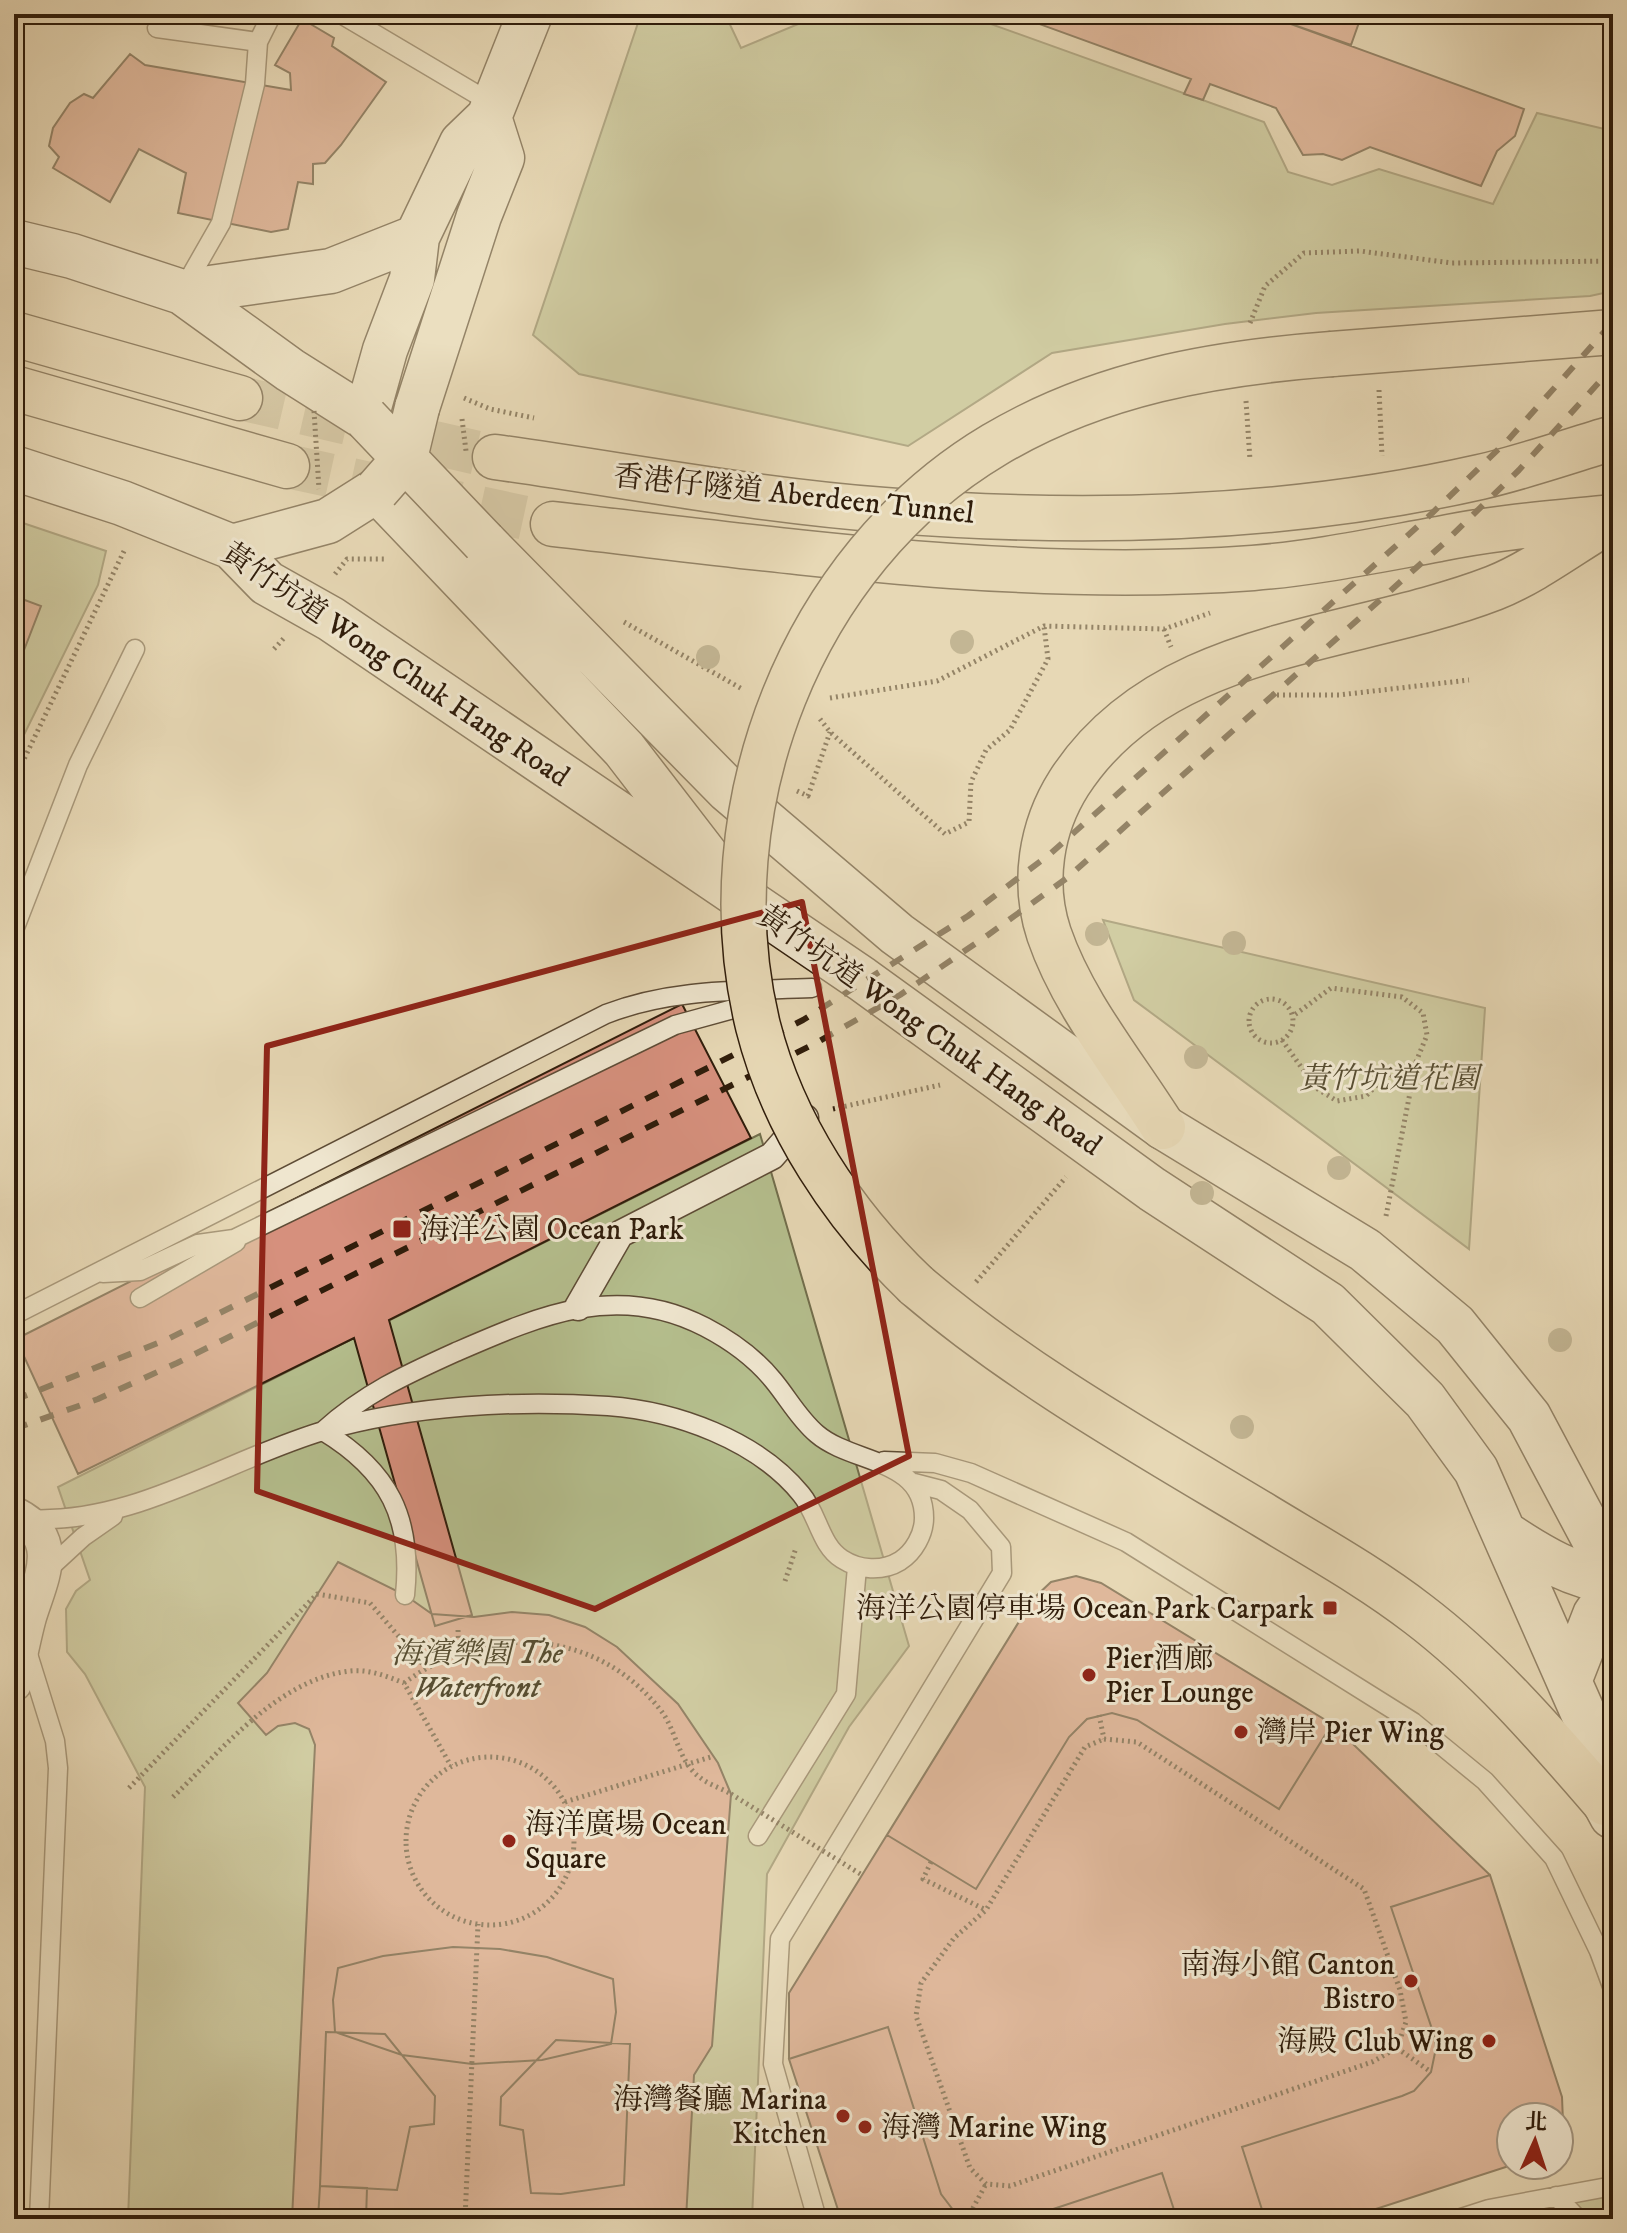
<svg xmlns="http://www.w3.org/2000/svg" width="1627" height="2233" viewBox="0 0 1627 2233" font-family="'IM FELL DW Pica','Noto Serif TC',serif">
<style>
.green{fill:#b5bf8e;stroke:#726e4c;stroke-width:2}
.building{fill:#d6907d;stroke:#301d0b;stroke-width:2}
.lines{fill:none;stroke-linecap:round;stroke-linejoin:round}
.trunk-tunnel{stroke:#c2b393;stroke-width:44;stroke-dasharray:44 22;stroke-linecap:butt}
.service-casing{stroke:#5e4c36;stroke-width:21}
.pedestrian-casing{stroke:#5e4c36;stroke-width:29}
.minor-casing{stroke:#5e4c36;stroke-width:37}
.secondary-casing{stroke:#301d0b;stroke-width:47}
.trunk-casing{stroke:#301d0b;stroke-width:47}
.path{stroke:#301d0b;stroke-width:5;stroke-dasharray:2 4;stroke-linecap:butt}
.service{stroke:#efe6cf;stroke-width:18}
.pedestrian{stroke:#efe6cf;stroke-width:26}
.minor{stroke:#efe6cf;stroke-width:34}
.secondary{stroke:#efe6cf;stroke-width:44}
.trunk{stroke:#e7d8b5;stroke-width:44}
.rail{stroke:#301d0b;stroke-width:6;stroke-dasharray:14 14;stroke-linecap:butt}
.secondary-bridge-casing{stroke:#301d0b;stroke-width:47;stroke-linecap:butt}
.trunk-bridge-casing{stroke:#301d0b;stroke-width:47;stroke-linecap:butt}
.path-bridge{stroke:#301d0b;stroke-width:5;stroke-dasharray:2 4;stroke-linecap:butt}
.secondary-bridge{stroke:#efe6cf;stroke-width:44}
.trunk-bridge{stroke:#e7d8b5;stroke-width:44}
.tree{fill:#988c6d}
.marked{fill:none;stroke:#8f2418;stroke-width:6;stroke-linejoin:round}
.poi-dot{fill:#8f2418;stroke:#efe6cf;stroke-width:3}
.labels{text-anchor:middle;stroke-width:6;stroke-linejoin:round;paint-order:stroke}
.street-label{font-size:30px;fill:#301d0b;stroke:#efe6cf}
.park-label{font-size:30px;font-style:italic;fill:#584e32;stroke:#efe6cf}
.poi-label{font-size:30px;fill:#301d0b;stroke:#efe6cf;text-anchor:start}
</style>
<rect width="100%" height="100%" fill="#e7d8b5"/>
<filter id="stains"><feTurbulence type="fractalNoise" baseFrequency=".0025" numOctaves="4"/><feColorMatrix values="0 0 0 0 .2 0 0 0 0 .09 0 0 0 0 .02 0 0 0 .5 -.17"/></filter>
<radialGradient id="worn" r=".72"><stop offset=".6" stop-color="#630" stop-opacity="0"/><stop offset="1" stop-color="#630" stop-opacity=".3"/></radialGradient>
<!-- green -->
<path class="green" d="M641,14H725L741,48L822,14H963L1264,122L1288,172L1332,185L1379,169L1493,204L1537,113L1613,131V291L1590,296L1316,313L1225,324L1052,353L908,446L579,374L533,335Z
M14,520L106,551L98,585L14,755Z
M1103,920L1485,1008L1469,1249L1134,1000Z
M760,1134L909,1646L849,1727L767,1874L752,2219H128L145,1787L85,1674L67,1652L66,1609L76,1591L90,1580L58,1487Z
M1613,2184V2219H1514Z"/>
<!-- building -->
<path class="building" d="M1012,14H1263L1524,109L1515,136L1497,151L1481,186L1370,147L1342,160L1323,154L1303,155L1276,108L1210,84L1203,100L1184,94L1191,79Z
M1263,14H1362L1351,45Z
M302,19L334,38L332,46L386,82L341,145L325,163L313,164V184L298,182L288,229L271,232L178,213L186,173L139,149L110,202L53,168L59,157L49,146L53,128L70,103L84,94L93,98L130,54L145,65L291,90L290,73L275,65Z
M14,596L41,606L14,676Z
M682,1004L751,1138L389,1320L472,1615L435,1626L354,1338L78,1474L16,1339Z
M338,1562L405,1595L432,1614L474,1617L512,1612L549,1615L585,1627L617,1647L678,1704L718,1763L731,1794L712,2046L694,2075L686,2219H292L315,1745L309,1729L295,1723L278,1726L266,1735L238,1703L267,1673Z
M1076,1576L1101,1583L1332,1724L1279,1809L1137,1720L1112,1713L1087,1719L1069,1737L976,1889L887,1835L1033,1599L1051,1582Z
M1076,1576L1101,1583L1332,1724L1490,1875L1562,2097L1563,2122L1559,2135V2117H1511L1512,2165L1345,2219H841L789,2059V1993L1033,1599L1051,1582Z
M1490,1875L1562,2097L1563,2122L1559,2135V2117H1511L1512,2165L1345,2219H1265L1242,2147L1402,2096L1414,2091L1431,2072L1436,2048L1434,2035L1391,1907Z
M453,1947L500,1949L547,1957L613,1979L616,2012L611,2044L542,2060L472,2064L402,2055L335,2032L333,2000L338,1968L383,1956Z
M888,2027L941,2194L960,2219H841L789,2059Z
M326,2032L385,2034L435,2096L434,2124L410,2127L397,2190L320,2186Z
M556,2040L630,2044L624,2185L561,2194L531,2193L523,2130L500,2125L501,2097Z
M1162,2173L1177,2219H1023Z
M320,2186L367,2188L366,2219H318Z"/>
<g class="lines">
<!-- trunk-tunnel -->
<path class="trunk-tunnel" d="M240,398L495,457
M287,466L553,524"/>
<defs>
<path id="service" d="M341,14L493,104
M157,28L258,42L272,14
M185,286L221,223L255,84L258,42
M14,930L78,765L135,649
M103,1273L140,1271L198,1244L234,1239L675,1025L755,1003
M140,1298L236,1242
M14,1315L606,1014C673,988 742,991 812,988
M323,1431C389,1471 413,1518 405,1595
M884,1461L935,1463L971,1473L1126,1542L1413,1722L1485,1781L1554,1858L1599,1951L1613,1989
M26,1519C134,1525 223,1461 323,1431C413,1405 516,1400 608,1406C676,1411 757,1440 801,1494C818,1514 820,1545 842,1559C859,1570 882,1572 900,1561C914,1552 924,1534 924,1518C924,1458 852,1464 817,1434C799,1419 788,1398 773,1380C755,1358 730,1340 705,1327C617,1281 539,1316 456,1352C405,1375 365,1393 323,1431
M45,1572L83,1537L113,1516
M27,1651L55,1741L58,1768L39,2219
M758,1836L846,1694L857,1567
M1556,2196L1578,2219
M817,2219L773,2064L780,1939L1002,1573L1001,1547L970,1510L941,1490L914,1483
M1458,2219L1489,2209L1613,2186"/>
<path id="pedestrian" d="M578,1307L620,1234L772,1156L805,1118"/>
<path id="minor" d="M14,1514C64,1538 41,1578 29,1617C23,1639 19,1661 14,1684"/>
<path id="secondary" d="M14,242L72,256L182,292L290,370L366,418L385,350L412,279L417,237L462,143L489,117L530,14
M182,292L331,271L417,237
M417,408L479,216L502,158L489,117
M14,468L122,503L232,547L267,583L331,619L862,979L1152,1189L1328,1304L1425,1400L1476,1470L1587,1722L1605,1803L1612,1816
M484,542L728,790L897,934L1163,1127L1365,1250L1455,1325L1529,1417L1613,1575
M232,547L328,521L377,490L624,749L718,871
M1507,1535C1542,1558 1572,1576 1613,1582
M1570,1679L1595,1615L1613,1589"/>
<path id="trunk" d="M14,334L240,398
M1332,354L1613,332
M14,388L287,466
M495,457C624,475 754,500 884,510C1082,526 1285,521 1480,477C1524,467 1569,451 1613,438
M553,524C784,550 1020,585 1253,568C1316,563 1377,550 1439,539C1496,527 1555,523 1613,517
M1163,1127C1124,1065 1073,1004 1049,934C1032,883 1041,827 1069,783C1162,639 1349,644 1494,588C1532,573 1569,545 1604,524
M916,1285C1023,1376 1145,1444 1265,1516C1316,1547 1370,1577 1418,1614C1489,1668 1547,1736 1605,1803"/>
</defs>
<!-- service casing -->
<use href="#service" class="service-casing"/>
<!-- pedestrian casing -->
<use href="#pedestrian" class="pedestrian-casing"/>
<!-- minor casing -->
<use href="#minor" class="minor-casing"/>
<!-- secondary casing -->
<use href="#secondary" class="secondary-casing"/>
<!-- trunk casing -->
<use href="#trunk" class="trunk-casing"/>
<!-- path -->
<path class="path" d="M1250,323L1265,286L1304,253L1360,251L1452,263L1613,261
M1379,390L1382,456
M464,398L490,409L534,418
M1246,401L1250,460
M335,574L347,559H385
M624,622L744,690
M1164,629L1171,647
M274,649L284,638
M1271,695H1339L1469,680
M830,698L937,681L1044,626L1164,629L1210,613
M820,719L830,732L945,834L969,822L971,782L986,750L1010,730L1048,659L1044,626
M14,780L125,549
M797,791L808,796L830,732
M1249 1021a22 22 0 1 1 44 0a22 22 0 1 1-44 0Z
M1282,1040L1316,1088L1337,1101L1366,1096L1384,1078L1416,1062L1427,1035L1423,1013L1402,997L1331,988L1293,1016
M833,1109L940,1085
M1386,1216L1416,1062
M976,1282L1066,1177
M785,1581L796,1548
M458,1630L459,1651
M404,1683C486,1623 597,1627 662,1712C676,1731 679,1761 698,1776C707,1784 721,1788 731,1794
M1099,1715L1104,1739
M1104,1739L1137,1742L1364,1889L1400,1990L1406,2022L1397,2048L1372,2062L1010,2186L986,2184L970,2168L916,2016L921,1983L954,1938L986,1910L1085,1747Z
M406 1841a84 84 0 1 1 168 0a84 84 0 1 1-168 0Z
M129,1788L317,1594L370,1603L425,1667
M173,1797C222,1750 278,1679 350,1671C369,1669 386,1676 404,1683L451,1766
M565,1802L714,1756
M931,1862L923,1879L986,1910
M1397,2048L1431,2072
M465,2219L478,1924
M967,2219L986,2184"/>
<!-- service -->
<use href="#service" class="service"/>
<!-- pedestrian -->
<use href="#pedestrian" class="pedestrian"/>
<!-- minor -->
<use href="#minor" class="minor"/>
<!-- secondary -->
<use href="#secondary" class="secondary"/>
<!-- trunk -->
<use href="#trunk" class="trunk"/>
<!-- rail -->
<path class="rail" d="M14,1400L168,1339L803,1020L968,916L1050,854L1425,520L1508,440L1613,322
M14,1429L98,1399L177,1363L816,1043L900,995L988,935L1067,878L1443,544L1519,470L1613,367"/>
<defs>
<path id="secondary-bridge" d="M366,418L484,542
M377,490L405,458L417,408"/>
<path id="trunk-bridge" d="M916,1285C843,1215 783,1125 758,1026C705,809 801,560 994,445C1098,383 1213,363 1332,354"/>
</defs>
<!-- secondary-bridge casing -->
<use href="#secondary-bridge" class="secondary-bridge-casing"/>
<!-- trunk-bridge casing -->
<use href="#trunk-bridge" class="trunk-bridge-casing"/>
<!-- path-bridge -->
<path class="path-bridge" d="M314,411L319,489
M462,419L466,451
M731,1794L862,1875"/>
<!-- secondary-bridge -->
<use href="#secondary-bridge" class="secondary-bridge"/>
<!-- trunk-bridge -->
<use href="#trunk-bridge" class="trunk-bridge"/>
</g>
<!-- trees -->
<g class="tree">
<circle cx="962" cy="642" r="12"/>
<circle cx="708" cy="657" r="12"/>
<circle cx="1097" cy="934" r="12"/>
<circle cx="1234" cy="943" r="12"/>
<circle cx="1196" cy="1057" r="12"/>
<circle cx="1339" cy="1168" r="12"/>
<circle cx="1202" cy="1193" r="12"/>
<circle cx="1560" cy="1340" r="12"/>
<circle cx="1242" cy="1427" r="12"/>
</g>
<!-- marked area -->
<path d="M0 0H1627V2233H0ZM802,902L909,1456L595,1609L257,1491L267,1046Z" fill="#e7d8b5" fill-opacity=".55" fill-rule="evenodd"/>
<path class="marked" d="M802,902L909,1456L595,1609L257,1491L267,1046Z"/>
<!-- markers -->
<g class="poi-dot">
<rect x="392" y="1219" width="20" height="20" rx="4"/>
<rect x="1322" y="1600" width="16" height="16" rx="4"/>
<circle cx="1089" cy="1675" r="8"/>
<circle cx="1241" cy="1732" r="8"/>
<circle cx="509" cy="1841" r="8"/>
<circle cx="1411" cy="1981" r="8"/>
<circle cx="1489" cy="2041" r="8"/>
<circle cx="843" cy="2116" r="8"/>
<circle cx="865" cy="2127" r="8"/>
</g>
<g class="labels">
<!-- street labels -->
<g class="street-label">
<text transform="translate(794 494) rotate(6)" y="10">香港仔隧道 Aberdeen Tunnel</text>
<text transform="translate(396 664) rotate(34)" y="10">黃竹坑道 Wong Chuk Hang Road</text>
<text transform="translate(930 1030) rotate(35)" y="10">黃竹坑道 Wong Chuk Hang Road</text>
</g>
<!-- park labels -->
<g class="park-label">
<text x="1389" y="1088">黃竹坑道花園</text>
<text x="477" y="1663">海濱樂園 The<tspan x="477" dy="34">Waterfront</tspan></text>
</g>
<!-- poi labels -->
<g class="poi-label">
<text x="420" y="1239">海洋公園 Ocean Park</text>
<text x="1314" y="1618" text-anchor="end">海洋公園停車場 Ocean Park Carpark</text>
<text x="1105" y="1668">Pier酒廊<tspan x="1105" dy="34">Pier Lounge</tspan></text>
<text x="1257" y="1742">灣岸 Pier Wing</text>
<text x="525" y="1834">海洋廣場 Ocean<tspan x="525" dy="34">Square</tspan></text>
<text x="1395" y="1974" text-anchor="end">南海小館 Canton<tspan x="1395" dy="34">Bistro</tspan></text>
<text x="1473" y="2051" text-anchor="end">海殿 Club Wing</text>
<text x="827" y="2109" text-anchor="end">海灣餐廳 Marina<tspan x="827" dy="34">Kitchen</tspan></text>
<text x="881" y="2137">海灣 Marine Wing</text>
</g>
</g>
<!-- margin -->
<rect width="1627" height="2233" fill="none" stroke="#e7d8b5" stroke-width="48"/>
<rect x="16" y="16" width="1595" height="2201" fill="none" stroke="#301d0b" stroke-width="4"/>
<rect x="24" y="24" width="1579" height="2185" fill="none" stroke="#301d0b" stroke-width="2"/>
<!-- north arrow -->
<g transform="translate(1535 2141) rotate(3)"><circle r="38" fill="#efe6cf" stroke="#a39681" stroke-width="2"/>
<path d="M0-6L14 30L0 20L-14 30Z" fill="#8f2418"/>
<text y="-12" font-size="22" font-weight="bold" text-anchor="middle" fill="#301d0b">北</text>
</g>
<rect width="100%" height="100%" filter="url(#stains)"/>
<rect width="100%" height="100%" fill="url(#worn)"/>
</svg>
